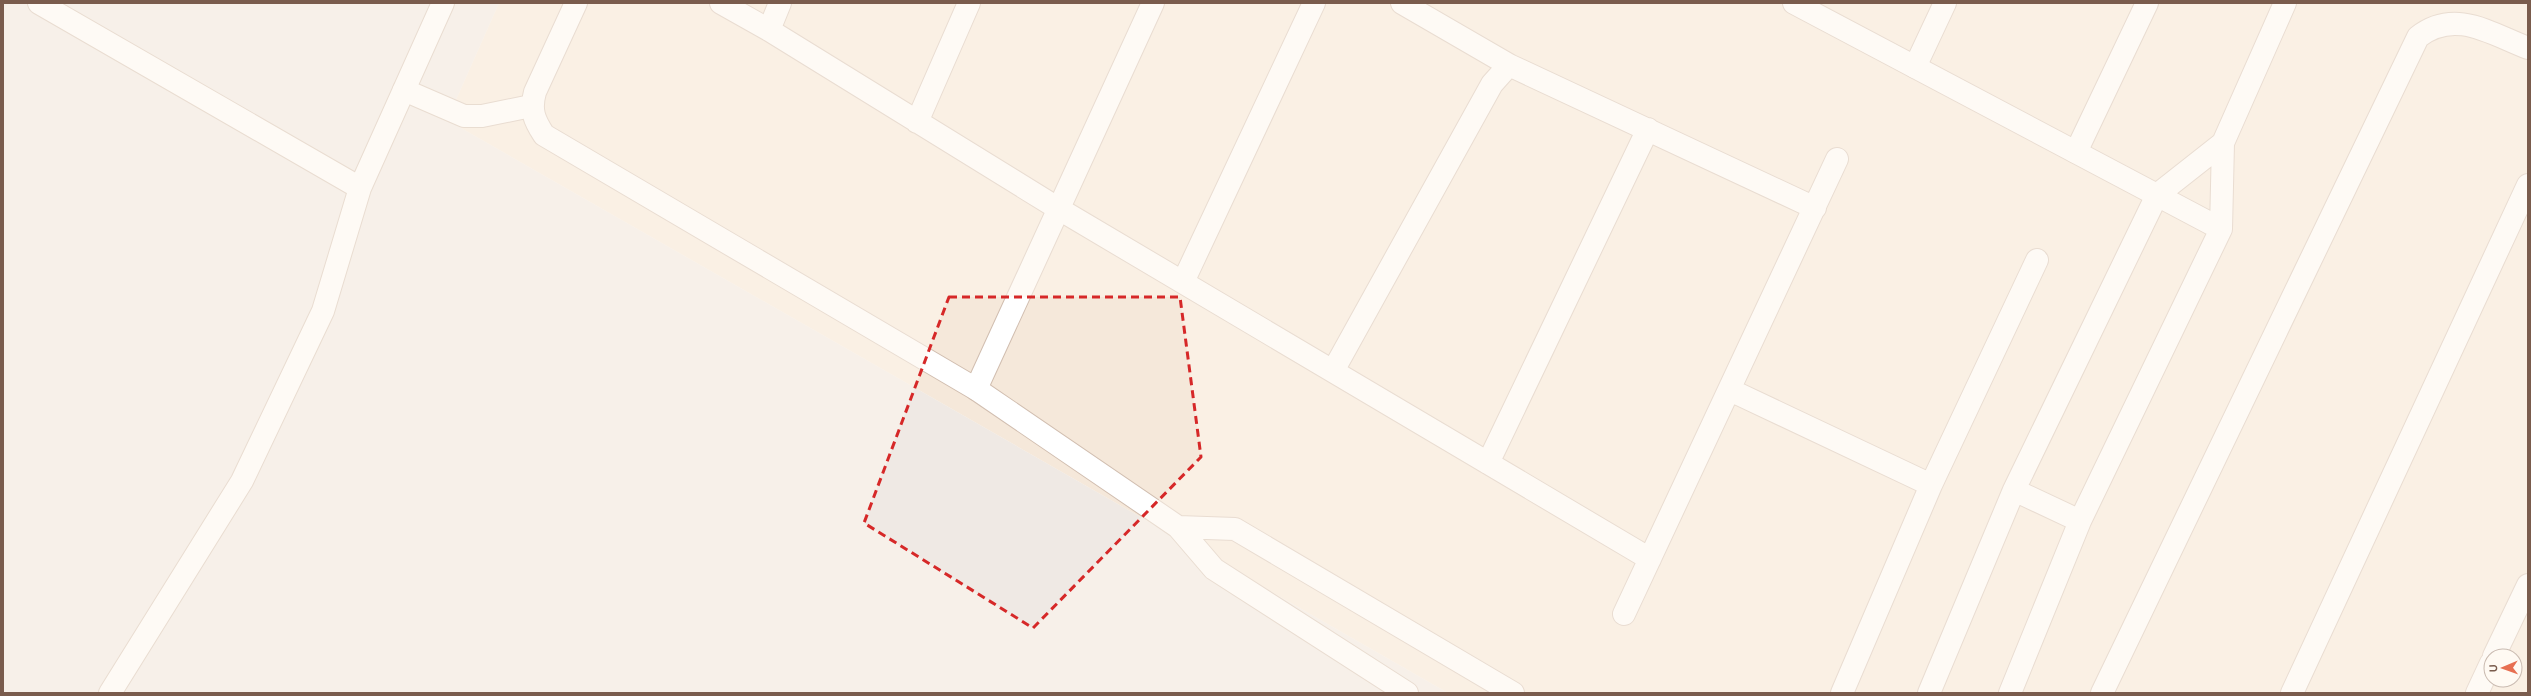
<svg xmlns="http://www.w3.org/2000/svg" width="2531" height="696" viewBox="0 0 2531 696" font-family="Figtree,sans-serif">
<style>
.residential{fill:#f5e8da;fill-rule:evenodd}
.industrial{fill:#efe9e4}
.lines{fill:none;stroke-linecap:round;stroke-linejoin:round}
.service-casing{stroke:#d1beb0;stroke-width:24}
.minor-casing{stroke:#d1beb0;stroke-width:24}
.service{stroke:#fff;stroke-width:22}
.minor{stroke:#fff;stroke-width:22}
.marked{fill:none;stroke:#d62828;stroke-width:3;stroke-dasharray:8 5;stroke-linejoin:round}
</style>
<rect width="100%" height="100%" fill="#fdf6ec"/>
<!-- residential -->
<path class="residential" d="M499,3H2528V693H1448L447,120ZM2491,656H2515V680H2491Z"/>
<!-- industrial -->
<path class="industrial" d="M3,3H499L447,120L1448,693H3Z"/>
<g class="lines">
<defs>
<path id="service" d="M39,3L360,188
M721,3L769,30L1059,209L1650,559
M1402,3L1509,65
M769,30L780,3
M1915,67L1945,3
M917,122L969,3
M2076,152L2147,3
M1183,282L1314,3
M1333,371L1492,84L1509,65L1815,208
M976,389L1153,3
M1730,390L1931,485
M1488,463L1648,129
M1624,614L1837,159
M2494,656L2528,585
M110,693L242,481L323,311L360,188L443,3
M1842,693L1931,485L2037,260
M2102,693L2418,37C2455,8 2491,34 2528,48
M2292,693L2528,185
M2477,693L2491,663"/>
<path id="minor" d="M576,3L535,92C530,110 534,120 544,135L976,389L1178,527L1214,569L1407,693
M1794,3L2221,229
M404,90L464,116H482L531,106
M2014,490L2080,521
M1178,527L1235,529L1513,693
M1929,693L2014,490L2157,195L2223,143
M2010,693L2080,521L2221,229L2223,143L2285,3"/>
</defs>
<!-- service casing -->
<use href="#service" class="service-casing"/>
<!-- minor casing -->
<use href="#minor" class="minor-casing"/>
<!-- service -->
<use href="#service" class="service"/>
<!-- minor -->
<use href="#minor" class="minor"/>
</g>
<!-- marked area -->
<path d="M0 0H2531V696H0ZM949,297H1180L1201,457L1033,628L864,523Z" fill="#fdf6ec" fill-opacity=".55" fill-rule="evenodd"/>
<path class="marked" d="M949,297H1180L1201,457L1033,628L864,523Z"/>
<!-- border -->
<rect width="2531" height="696" fill="none" stroke="#7a5c4d" stroke-width="8"/>
<!-- north arrow -->
<g transform="translate(2503 668) rotate(268)"><circle r="19" fill="#fffaf3" stroke="#cabbb1"/>
<path d="M0-3L7 15L0 10L-7 15Z" fill="#e76f51"/>
<text y="-6" font-size="11" font-weight="bold" text-anchor="middle" fill="#7a5c4d">U</text>
</g>
</svg>
